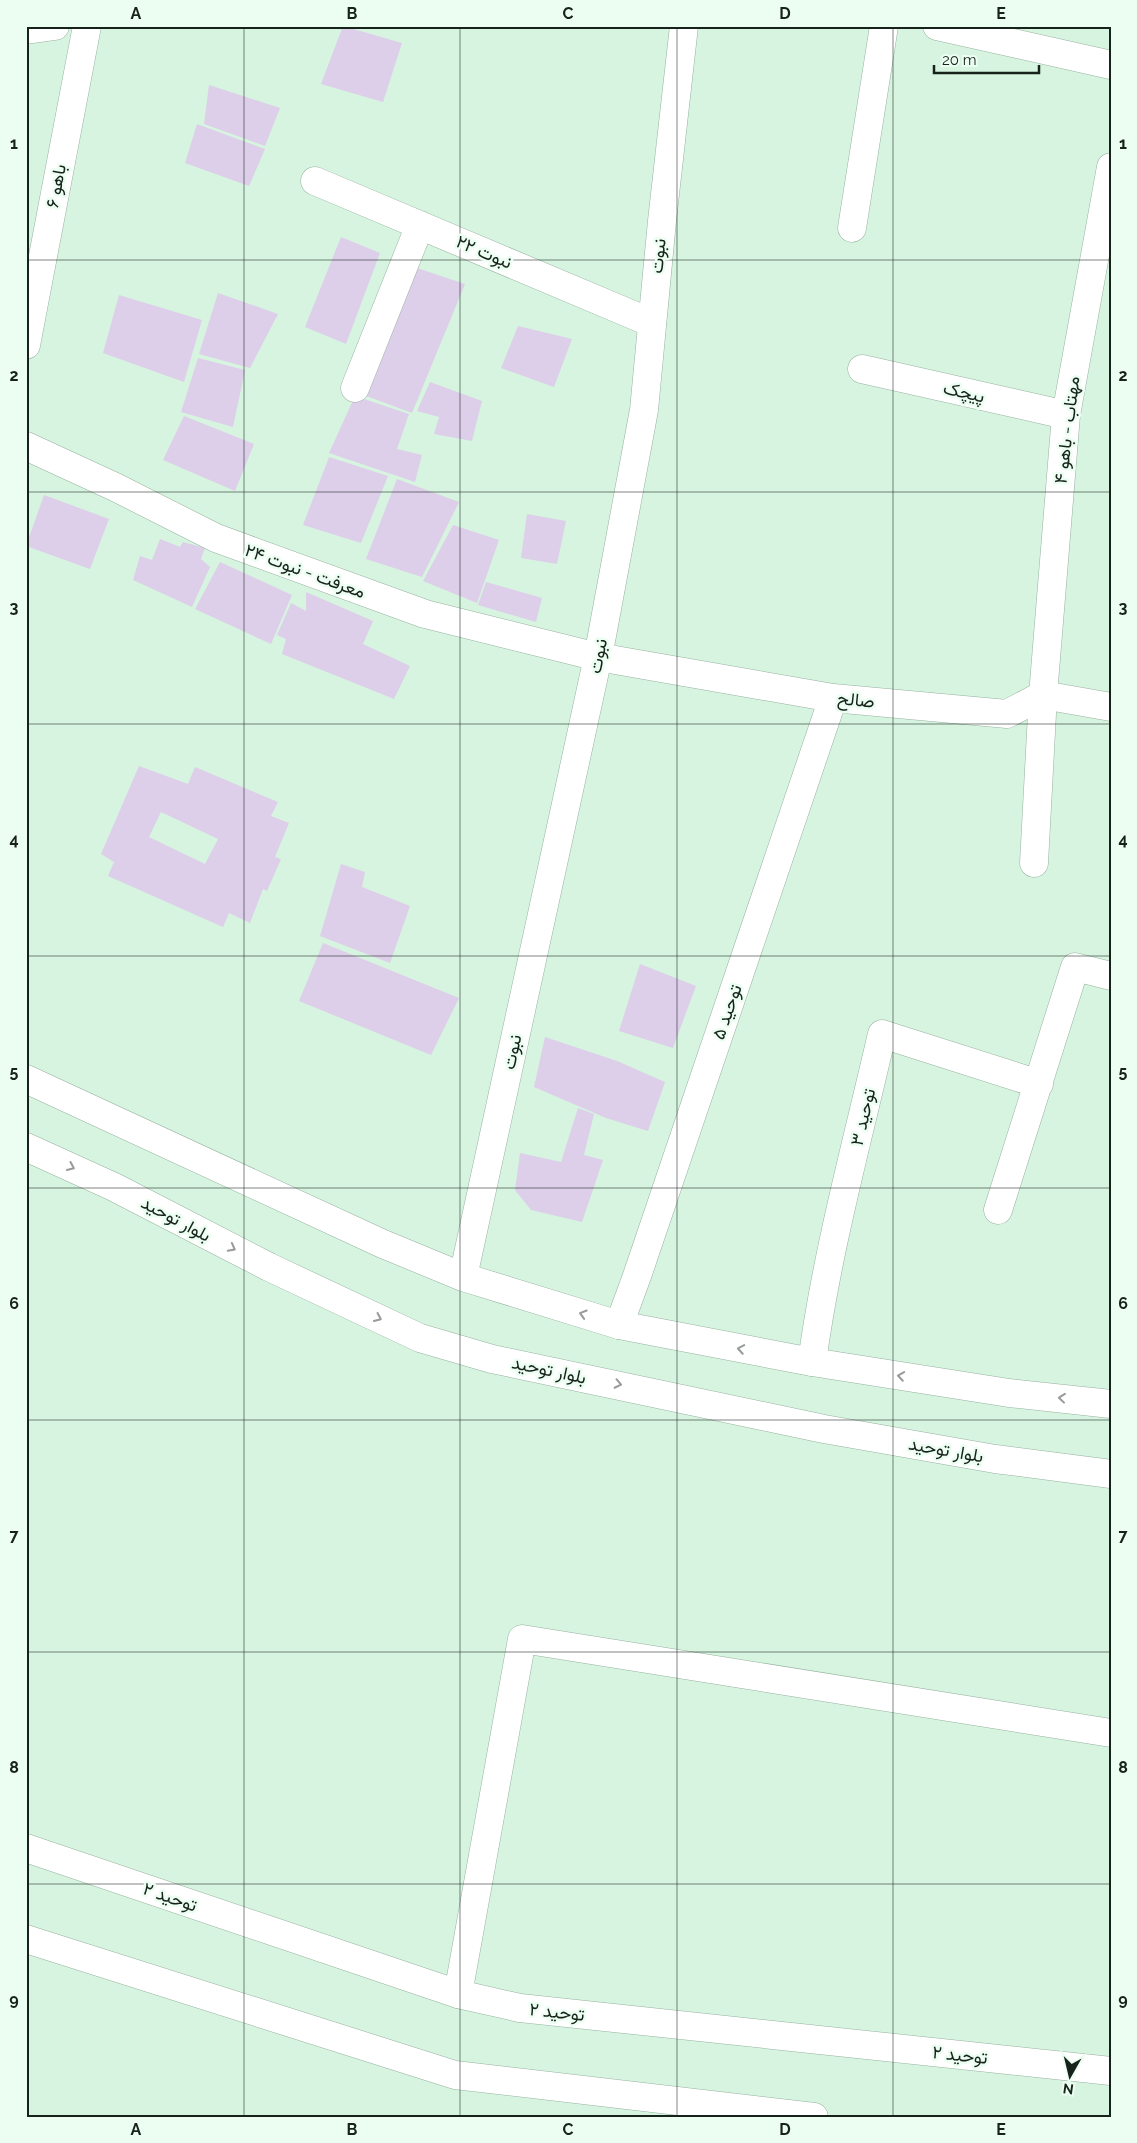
<svg xmlns="http://www.w3.org/2000/svg" width="1137" height="2143" viewBox="0 0 1137 2143" font-family="Raleway,Vazirmatn,sans-serif">
<style>
.building{fill:#ddcee9;fill-rule:evenodd}
.lines{fill:none;stroke-linecap:round;stroke-linejoin:round}
.street-casing{stroke:#97b2a0;stroke-width:29}
.secondary-casing{stroke:#97b2a0;stroke-width:29}
.street{stroke:#fff;stroke-width:28}
.secondary{stroke:#fff;stroke-width:28}
.oneway{stroke:#979c98}
.grid{fill:none;stroke:#17221b;stroke-width:1;stroke-opacity:0.55}
.labels{text-anchor:middle;stroke-width:5;stroke-linejoin:round;paint-order:stroke}
.street-label{font-size:18px;fill:#17221b;stroke:#ecfef2}
.neatline{fill:none;stroke:#17221b;stroke-width:2}
.grid-label{font-size:16px;text-anchor:middle;font-weight:bold;fill:#17221b}
</style>
<rect width="100%" height="100%" fill="#d7f4e0"/>
<!-- building -->
<path class="building" d="M343,26L402,43L383,102L321,84Z
M209,85L280,108L265,146L204,124Z
M197,124L265,149L249,186L185,163Z
M341,237L380,253L346,344L305,327Z
M408,265L465,284L412,413L361,394Z
M218,293L278,314L250,368L199,354Z
M119,295L202,320L184,382L103,353Z
M518,326L572,339L554,387L501,368Z
M198,358L245,370L233,427L181,412Z
M430,382L482,401L472,441L434,434L439,417L417,411Z
M355,396L409,414L397,449L422,455L415,482L329,453Z
M184,416L254,444L235,491L163,460Z
M329,457L388,476L361,543L303,525Z
M397,479L459,502L422,577L366,559Z
M44,495L109,519L90,569L26,546Z
M527,514L566,521L557,564L521,558Z
M453,525L499,540L477,603L423,581Z
M160,539L180,547L183,542L205,548L201,559L210,567L192,607L133,580L140,556L152,560Z
M220,562L292,595L271,644L195,609Z
M486,582L542,598L536,622L478,605Z
M306,592L373,621L363,644L410,666L394,699L282,654L286,639L277,635L291,603L306,611Z
M139,766L188,784L195,767L278,802L271,816L289,823L275,857L281,859L267,891L263,889L250,923L229,913L223,927L108,876L114,862L101,854ZM161,812L218,839L205,864L149,837Z
M341,864L365,872L362,887L410,906L390,963L320,936Z
M323,943L459,998L431,1055L299,1001Z
M640,964L696,986L673,1048L619,1031Z
M545,1037L617,1061L665,1082L648,1131L606,1118L534,1087Z
M578,1108L594,1114L584,1155L603,1160L582,1222L531,1210L515,1190L520,1153L561,1162Z"/>
<g class="lines">
<defs>
<path id="street" d="M26,30L55,26
M315,181L652,323
M852,228L884,26
M26,345L87,26
M862,369L1066,415
M355,388L420,225
M26,446L115,487L216,538L425,614L598,657L833,698L1007,714L1043,695L1111,707
M1034,863L1043,695L1066,415L1111,167
M998,1210L1075,967L1111,976
M619,1325L637,1276L833,698
M812,1362C827,1251 857,1143 882,1034L1039,1084
M26,1939L455,2075L814,2117
M458,1994L522,1639L1111,1733"/>
<path id="secondary" d="M937,26L1111,65
M26,1079L383,1244L463,1277L619,1325L812,1362L1009,1393L1111,1404
M26,1147L114,1187L269,1267L420,1338L492,1359L824,1429L995,1459L1111,1474
M463,1277L598,657L644,410L662,221L684,26
M26,1848L458,1994L520,2008L1111,2071"/>
</defs>
<!-- street casing -->
<use href="#street" class="street-casing"/>
<!-- secondary casing -->
<use href="#secondary" class="secondary-casing"/>
<!-- street -->
<use href="#street" class="street"/>
<!-- secondary -->
<use href="#secondary" class="secondary"/>
</g>
<!-- one-way arrows -->
<defs><path id="oneway-chevron" d="M-2-3.5L2.5 0L-2 3.5" fill="none" stroke-width="1.6" stroke-linecap="round" stroke-linejoin="round" transform="scale(1.25)"/></defs>
<g class="oneway">
<use href="#oneway-chevron" transform="translate(71 1167) rotate(24)"/>
<use href="#oneway-chevron" transform="translate(232 1248) rotate(28)"/>
<use href="#oneway-chevron" transform="translate(583 1314) rotate(-163)"/>
<use href="#oneway-chevron" transform="translate(378 1318) rotate(25)"/>
<use href="#oneway-chevron" transform="translate(741 1349) rotate(-170)"/>
<use href="#oneway-chevron" transform="translate(901 1376) rotate(-171)"/>
<use href="#oneway-chevron" transform="translate(618 1384) rotate(12)"/>
<use href="#oneway-chevron" transform="translate(1062 1398) rotate(-174)"/>
</g>
<!-- grid -->
<path class="grid" d="M244,26V2117M460,26V2117M677,26V2117M893,26V2117M26,260H1111M26,492H1111M26,724H1111M26,956H1111M26,1188H1111M26,1420H1111M26,1652H1111M26,1884H1111"/>
<g class="labels">
<!-- street labels -->
<g class="street-label">
<text transform="translate(56 186) rotate(-79)" y="6">باهو ۶</text>
<text transform="translate(484 252) rotate(23)" y="6">نبوت ۲۲</text>
<text transform="translate(658 256) rotate(-84)" y="6">نبوت</text>
<text transform="translate(964 392) rotate(13)" y="6">پیچک</text>
<text transform="translate(1067 430) rotate(-83)" y="6">مهتاب - باهو ۴</text>
<text transform="translate(305 571) rotate(20)" y="6">معرفت - نبوت ۲۴</text>
<text transform="translate(598 656) rotate(-79)" y="6">نبوت</text>
<text transform="translate(856 700) rotate(6)" y="6">صالح</text>
<text transform="translate(727 1012) rotate(-71)" y="6">توحید ۵</text>
<text transform="translate(512 1052) rotate(-78)" y="6">نبوت</text>
<text transform="translate(863 1117) rotate(-77)" y="6">توحید ۳</text>
<text transform="translate(176 1219) rotate(28)" y="6">بلوار توحید</text>
<text transform="translate(549 1370) rotate(12)" y="6">بلوار توحید</text>
<text transform="translate(946 1450) rotate(10)" y="6">بلوار توحید</text>
<text transform="translate(170 1897) rotate(19)" y="6">توحید ۲</text>
<text transform="translate(557 2012) rotate(6)" y="6">توحید ۲</text>
<text transform="translate(960 2055) rotate(6)" y="6">توحید ۲</text>
</g>
</g>
<!-- border -->
<rect width="1137" height="2143" fill="none" stroke="#ecfef2" stroke-width="55"/>
<!-- north arrow -->
<g transform="translate(1070 2076) rotate(188)" stroke="#ecfef2" stroke-width="4" paint-order="stroke">
<path d="M0-4L9 19L0 12L-9 19Z" fill="#17221b"/>
<text y="-8" font-size="14" font-weight="bold" text-anchor="middle" fill="#17221b">N</text>
</g>
<!-- scale -->
<path d="M934 65v8h105v-8" fill="none" stroke="#17221b" stroke-width="2.5"/>
<text x="942" y="65" font-size="15" fill="#17221b" stroke="#ecfef2" stroke-width="4" paint-order="stroke">20 m</text>
<rect x="28" y="28" width="1082" height="2088" class="neatline"/>
<g class="grid-label">
<text x="136" y="19">A</text>
<text x="352" y="19">B</text>
<text x="568" y="19">C</text>
<text x="785" y="19">D</text>
<text x="1001" y="19">E</text>
<text x="14" y="149">1</text>
<text x="1123" y="149">1</text>
<text x="14" y="381">2</text>
<text x="1123" y="381">2</text>
<text x="14" y="613">3</text>
<text x="1123" y="613">3</text>
<text x="14" y="845">4</text>
<text x="1123" y="845">4</text>
<text x="14" y="1077">5</text>
<text x="1123" y="1077">5</text>
<text x="14" y="1309">6</text>
<text x="1123" y="1309">6</text>
<text x="14" y="1541">7</text>
<text x="1123" y="1541">7</text>
<text x="14" y="1773">8</text>
<text x="1123" y="1773">8</text>
<text x="14" y="2005">9</text>
<text x="1123" y="2005">9</text>
<text x="136" y="2135">A</text>
<text x="352" y="2135">B</text>
<text x="568" y="2135">C</text>
<text x="785" y="2135">D</text>
<text x="1001" y="2135">E</text>
</g>
</svg>
